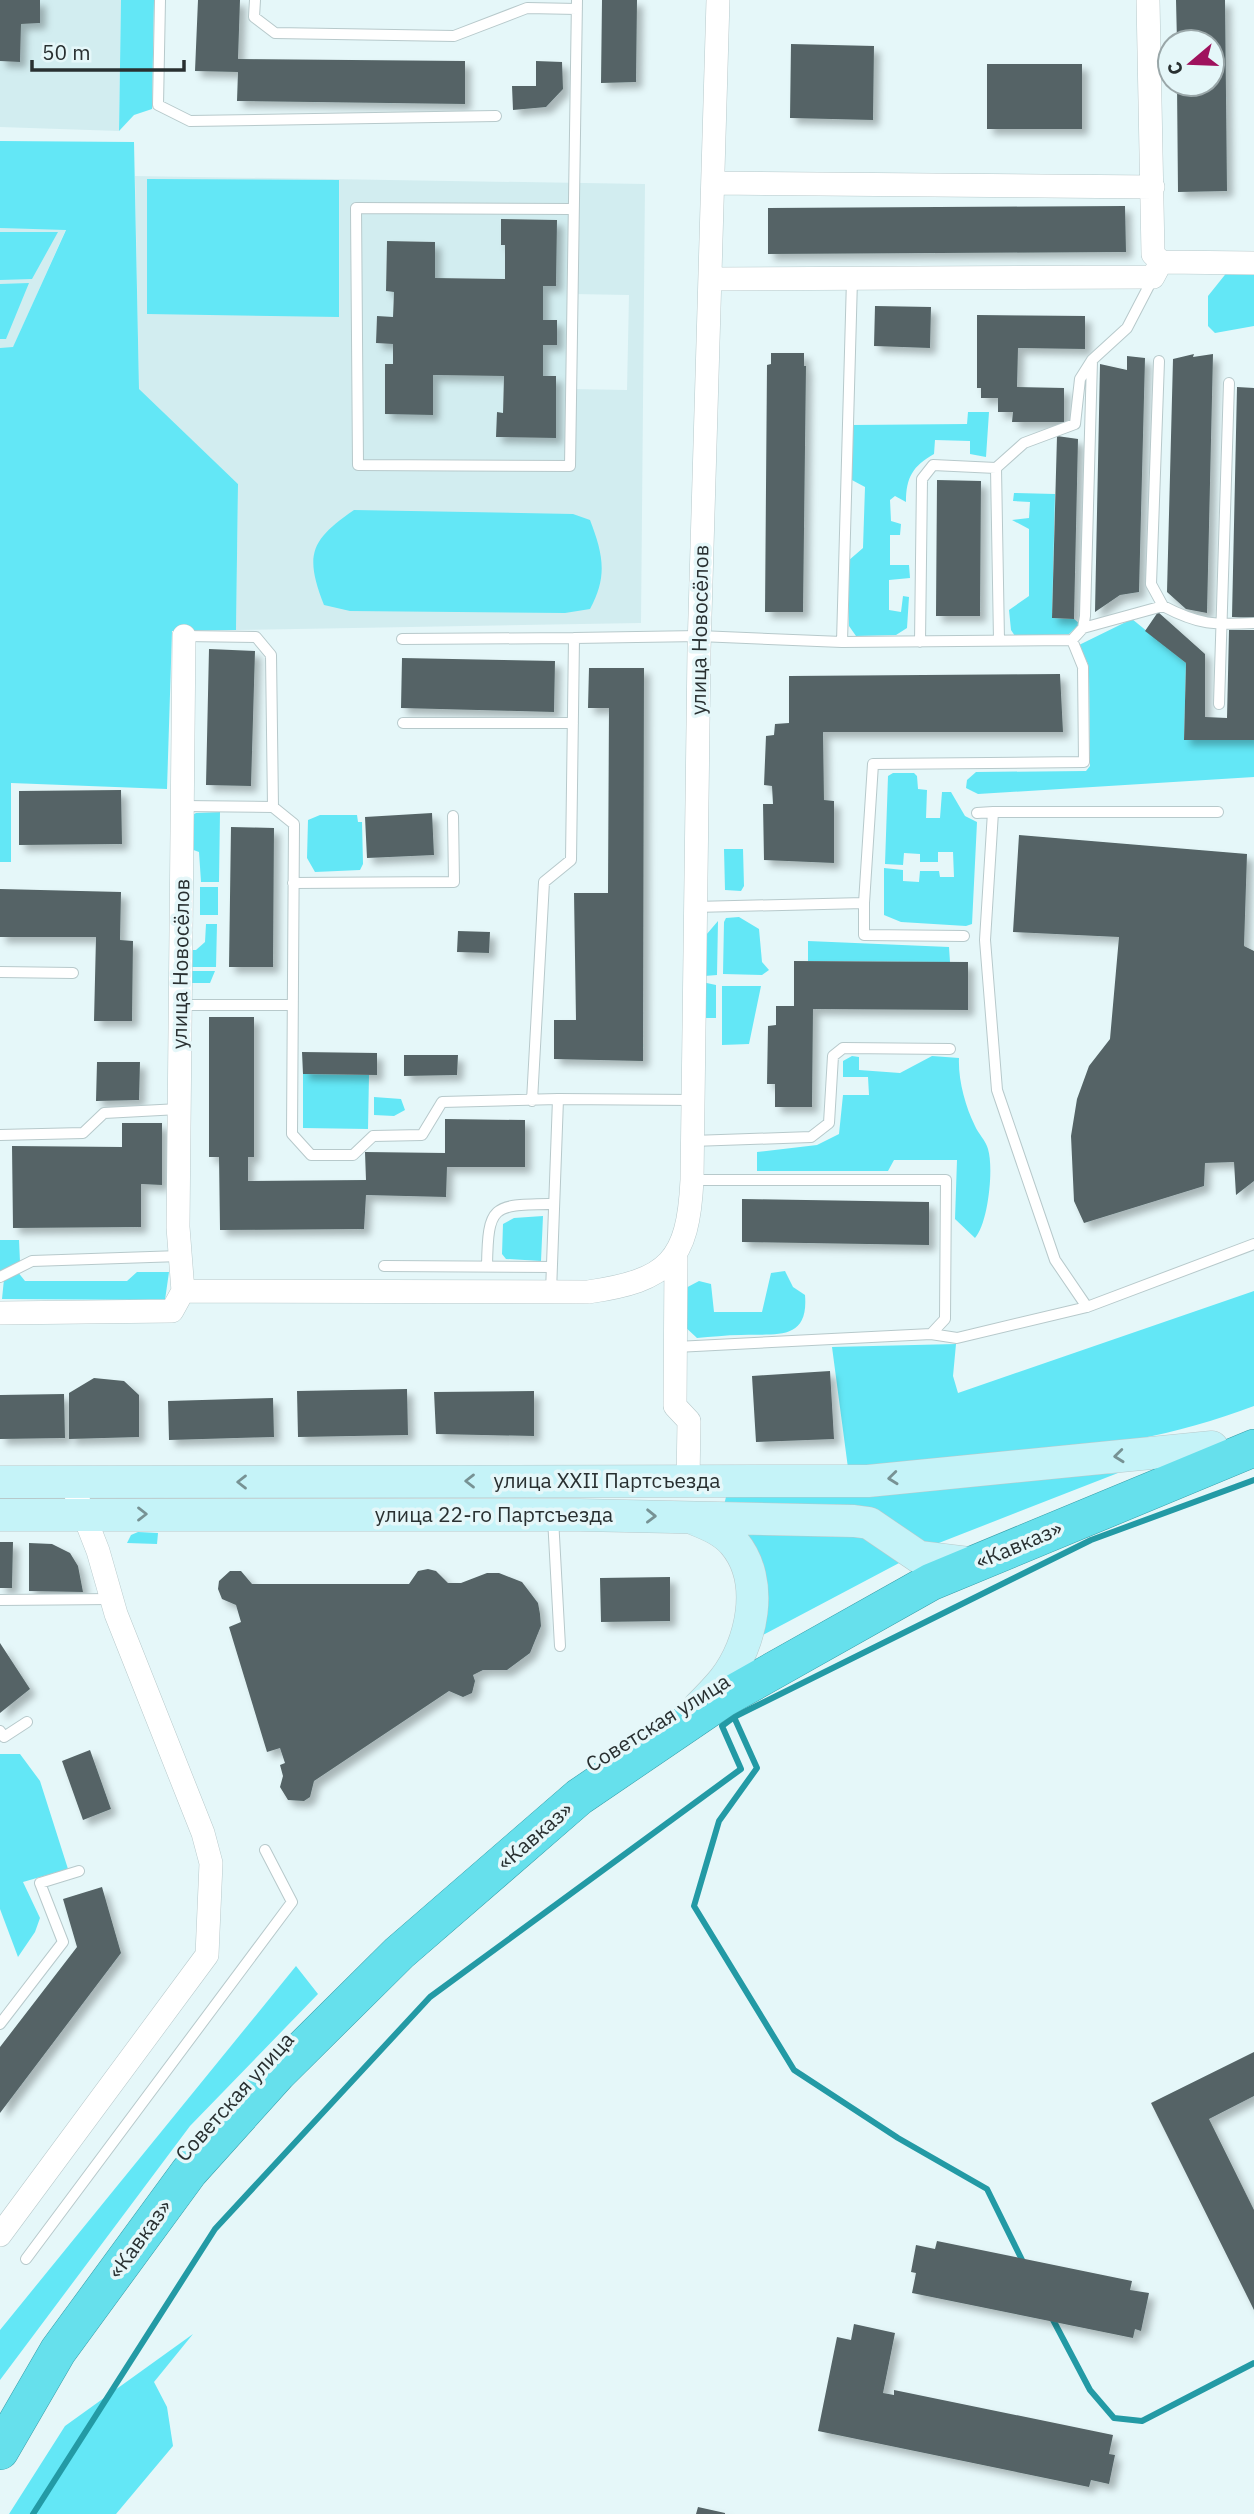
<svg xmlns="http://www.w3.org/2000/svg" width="1254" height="2514" viewBox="0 0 1254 2514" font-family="'IBM Plex Sans',sans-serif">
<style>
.built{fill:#d2edf0;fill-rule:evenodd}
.green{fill:#63e7f6}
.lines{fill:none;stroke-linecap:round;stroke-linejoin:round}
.stream{stroke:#239aa5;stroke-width:6}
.building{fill:#546466;filter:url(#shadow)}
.service-casing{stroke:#b7c9cb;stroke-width:12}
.minor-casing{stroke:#b7c9cb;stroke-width:24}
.secondary-casing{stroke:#b7c9cb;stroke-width:33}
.trunk-casing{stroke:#379da8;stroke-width:38}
.service{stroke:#fff;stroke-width:10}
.minor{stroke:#fff;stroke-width:23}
.secondary{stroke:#c5f3f8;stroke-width:32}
.trunk{stroke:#66e0ec;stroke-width:37}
.oneway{stroke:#779294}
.labels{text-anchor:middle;stroke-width:7;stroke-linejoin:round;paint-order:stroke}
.street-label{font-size:21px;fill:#293031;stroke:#e5f7f9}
</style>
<defs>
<filter id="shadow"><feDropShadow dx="6" dy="6" stdDeviation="3.5" flood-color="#0004"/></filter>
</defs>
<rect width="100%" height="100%" fill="#e5f7f9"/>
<!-- built -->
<path class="built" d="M40,0H121L119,131L0,127V61L20,62L21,24L40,23Z
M135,176L645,184L641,623L236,630L238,484L139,390ZM501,219L556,220V286H543V320H557L543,345V376L556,377L555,438L497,437V413H503L504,376L433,375L432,415L393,364V344L376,343L377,317H393L394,292L386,291L387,241L435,242V278L505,279V245L501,244ZM573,294L629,295L627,390L571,389Z
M0,228L66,229L13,348H0Z"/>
<!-- green -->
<path class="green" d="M121,0H154L152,109L134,115L119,131Z
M0,141L134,142L139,389L238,484L236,630L172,631L167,789L11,783V862H0V348L13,347L66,230L0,228Z
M147,179L339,180V317L147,314Z
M0,232H58L32,279L0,280Z
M1228,271H1254V326L1215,333L1208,326V296Z
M29,283L6,339H0V284Z
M968,412H989L986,457L970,454V441L935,440L934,454C913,466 906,477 906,502L895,496L890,500L891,521L901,524L900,535H890V565H909L910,578L889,580V610L901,612L903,596L909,597L907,628L896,635L856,636L849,626L848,561L863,548L865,487L850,479L852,425L967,424Z
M1014,493L1055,494L1052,618L1074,619L1080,624L1069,634L1015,636L1011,630L1009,610L1029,596V529L1012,520L1029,518L1030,502L1013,501Z
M354,510L573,514L590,520C603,554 608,576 590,609L565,613L350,611L324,605C304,554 311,540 354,510Z
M1132,619L1186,663L1184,740H1254V777L978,794L966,788L967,780L976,772L1086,771L1090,766L1089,675L1088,664L1079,645Z
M893,773H914L917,776L918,789L927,790L926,818H940L942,792H951L965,816L977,822L972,924L966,926L901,922L884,915V868L903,870V881L919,882L920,871H939L940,877H954L953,852H938V862H920V854L904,853L903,865L885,864L888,776Z
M220,812L219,882H201L199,852L188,848L189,817L196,813Z
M357,815L358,822H362L363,864L360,870L315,872L307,858L308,820L320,815Z
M724,849H743L744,886L741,891L725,890Z
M200,887H218V915H200Z
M739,917L759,929L762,962L769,970L762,975L723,974L724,922L726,918Z
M718,921L717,975L704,976L706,935Z
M206,924H217L216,967H184L185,950H196L205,942Z
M808,941L949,947L950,962L808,961Z
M184,971H215L210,983H188Z
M702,982L716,985V1018H703Z
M722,986H761L749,1044L722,1045Z
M852,1056L859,1057V1070L900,1073L932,1056L959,1058C958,1079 965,1106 975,1126C978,1133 986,1141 988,1149C994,1169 988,1224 975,1238L955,1219L957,1160H894L888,1171H757V1152L817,1145L839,1134L843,1095H869L868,1077H843V1061Z
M303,1074L369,1075L368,1129L303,1128Z
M374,1097L401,1099L405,1110L394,1116L374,1115Z
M543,1216L541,1261L506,1259L502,1254L503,1224L514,1218Z
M0,1240H19L20,1262L0,1271Z
M17,1271L25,1281H127L137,1272H169L165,1300L2,1299L4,1279Z
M785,1271L793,1287L805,1295C809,1343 774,1333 741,1335C726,1335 711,1337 697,1338L682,1324V1290L699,1281L711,1284L714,1312H762L771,1273Z
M1254,1291V1406C1123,1456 986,1459 848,1468L832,1347L956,1344L953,1376L958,1393Z
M1118,1473L926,1548L724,1505L726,1497Z
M138,1532L158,1533L157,1544L127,1543L131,1535Z
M861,1533L901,1562L761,1636L738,1534Z
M0,1754H20L40,1781L68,1869L23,1882L40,1918L35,1932L18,1957L0,1909Z
M296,1966L318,1994L190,2126L0,2380V2330Z
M193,2334L154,2382L167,2407L173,2446L116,2514H9L65,2426Z"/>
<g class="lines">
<!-- stream -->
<path class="stream" d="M734,1717L757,1768L719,1821L694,1906L794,2070L898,2138L987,2189L1025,2266
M1051,2316L1090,2390L1114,2418L1142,2421L1254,2363
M33,2514L215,2229L430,1997L741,1769L722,1726L734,1717L1091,1540L1254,1480"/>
</g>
<!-- building -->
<path class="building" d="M0,0H40V23L21,24L20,62L0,61Z
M198,0H240L238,59L465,61V104L237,101L238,72L195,71Z
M602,0H637L636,82L601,83Z
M1176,0H1225L1227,191L1178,192L1177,84H1212V42H1177Z
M791,44L874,46L873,120L790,118Z
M536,61L562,62L563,89L546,107L513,110L512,86H536Z
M987,64H1082V129H987Z
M1125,206L1126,252L768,254V208Z
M501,219L557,220L556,286H543V320H557V345H543V376H556V438L496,437L497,412L503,413L504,376L433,375V415L385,414V364H393V344L376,343L377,316L393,317L394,292L386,291L387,241L435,242V278L505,279V245H501Z
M875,306L931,307L930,348L874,346Z
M977,315L1085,316V349L1018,348L1017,387L1064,388V422H1012L1013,412H998V398H981V388H977Z
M771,353H804V366H806L803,612H765L767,365L771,364Z
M1194,354L1193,357L1213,354L1207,613L1186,609L1167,592L1173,359Z
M1127,356L1145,358L1139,592L1120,595L1095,612L1100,364L1127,370Z
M1237,387L1254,388V618L1232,617Z
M1057,436L1078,439L1074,619L1052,618Z
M937,480L981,481L980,616H936Z
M1158,612L1205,654V717L1227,718L1229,630H1254V740H1184L1186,663L1145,631Z
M209,649L255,651L251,786L206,785Z
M402,658L555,661L554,712L401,708Z
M589,668H644L643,1061L554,1059V1020H576L574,893H608L609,708H588Z
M1060,674L1063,732H823L824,800L834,801V863L764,860L763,804H773L772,786L764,785L766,736L774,735L775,724L789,723V676Z
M121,790L122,844L19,845V791Z
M432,813L434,855L367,858L365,817Z
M231,827L274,828L273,967H229Z
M1019,835L1247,854L1244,946L1254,951V1181L1236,1195L1234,1162L1205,1163L1204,1186L1084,1223L1074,1201L1071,1136L1077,1099L1089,1066L1110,1039L1119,937L1013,932Z
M0,889L121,892L120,940L133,941L132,1021H94L96,937H0Z
M458,931L490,932L489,953L457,952Z
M794,961L968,962V1010L813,1009L812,1107H775V1084H767L768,1026L776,1025V1006H794Z
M209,1017H254V1157H248V1181L366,1180L365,1152L445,1153V1119L525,1120V1167H447L446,1197L366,1195L364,1229L220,1230L219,1157H209Z
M302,1052L377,1053V1075L303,1074Z
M404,1055H458L457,1075L404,1076Z
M97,1062H140L139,1100L96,1101Z
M122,1123H162V1185L141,1184V1227L13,1228L12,1146L122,1147Z
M742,1199L929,1202V1245L742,1242Z
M830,1371L834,1439L756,1442L752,1376Z
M94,1378L124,1381L139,1395V1437L69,1439V1393Z
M407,1389L408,1435L298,1437L297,1391Z
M534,1391V1436L436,1434L434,1392Z
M64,1394L65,1438L0,1439V1395Z
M273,1398L274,1437L169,1440L168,1401Z
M0,1542H13L12,1588H0Z
M29,1543L52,1544L70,1553L78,1566L83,1592L29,1591Z
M428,1569L436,1571L448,1583H461L487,1573H499L522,1582L538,1603L540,1614L541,1626L530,1653L507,1670H483L473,1675L475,1681L472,1693L463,1697L449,1691L314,1781L310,1797L304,1801L288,1800L280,1787L283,1776L280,1765L285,1763L280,1748L267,1752L229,1627L241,1622L236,1605L222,1599L218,1589L219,1581L230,1571H241L252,1584H409L418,1571Z
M670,1577V1621L601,1622L600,1578Z
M0,1643L30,1689L0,1713Z
M90,1750L111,1809L83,1820L62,1761Z
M102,1887L121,1953L0,2113V2047L77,1947L63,1899Z
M1254,2052V2096L1209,2119L1254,2210V2310L1151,2103Z
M937,2241L1132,2281L1130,2290L1149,2293L1141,2331L1135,2329L1133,2338L912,2293L916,2273L911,2272L916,2245L935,2249Z
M854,2324L895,2333L883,2393L894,2395V2390L1113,2435L1109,2454L1115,2455L1109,2484L1091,2480L1089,2487L818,2431L837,2337L851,2340Z
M698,2507L725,2513V2514H696Z"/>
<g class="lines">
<defs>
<path id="service" d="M160,0L158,105L190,121L496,116
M255,0L254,17L275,33L454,36L527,8L577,9
M572,209L356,208L358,465L570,466L577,0
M1159,361L1151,584L1163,606
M996,468L1024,443L1075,424L1080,379L1092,360L1127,328L1153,278
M1083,628L1163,606C1199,625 1214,625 1254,623
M184,636L256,637L271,655L273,807L294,824L292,1134L311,1155H353L373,1136L422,1135L442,1102L558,1099L551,1292
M402,639L574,638
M1072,640L1083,628L1085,616L1092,360
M842,642L1072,640L1083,667L1084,762L873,764L864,903
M920,642L922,479L933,465L996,468L999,640
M1219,704L1229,383
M403,723H573
M182,806L273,807
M993,812H1218
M977,813L993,812L985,940L997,1090L1055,1260L1087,1307
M293,883L454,882L453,816
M695,907L864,903V935L964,936
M0,972L73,973
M181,1005H292
M558,1099L693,1100
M532,1101L544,882L571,860L574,638L699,636L842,642L852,279
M0,1135L83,1133L104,1113L179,1109
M692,1141L811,1137L829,1123L833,1056L843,1048L950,1049
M384,1266L552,1267
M487,1266C488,1203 493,1205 554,1204
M0,1277L32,1261L180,1256
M931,1334L957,1338L1087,1307L1254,1244
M676,1347L931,1334L945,1319L946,1180H692
M553,1518L560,1646
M0,1600L112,1599
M0,1731L4,1737L27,1722
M0,2024L63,1942L40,1883L79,1871
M26,2259L292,1902L265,1850"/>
<path id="minor" d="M1148,0L1153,254L1161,262L1254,263
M713,183L1153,187
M711,279L1153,277L1161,262
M676,1258L675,1406L689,1421L688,1481
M183,1291L178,1227L184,636
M0,1313L172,1311L183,1291L588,1292C669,1280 688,1261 692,1180L699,650L718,0
M0,2235L207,1955L211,1863L203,1833L116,1614L98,1551L71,1482"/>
<path id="secondary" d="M0,1482L868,1481L1212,1447
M0,1515H580L854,1521L869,1523L919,1557L977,1564
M692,1518C707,1524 723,1530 734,1543C766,1581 752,1644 724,1680C716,1690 707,1699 698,1708"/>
<path id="trunk" d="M0,2451L58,2351L189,2172L278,2073L399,1953L579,1797L723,1699L931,1582L1254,1448"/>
</defs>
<!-- service casing -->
<use href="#service" class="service-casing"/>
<!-- minor casing -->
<use href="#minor" class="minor-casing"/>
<!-- secondary casing -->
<use href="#secondary" class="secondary-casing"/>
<!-- trunk casing -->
<use href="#trunk" class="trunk-casing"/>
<!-- service -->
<use href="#service" class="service"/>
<!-- minor -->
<use href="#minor" class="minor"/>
<!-- secondary -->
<use href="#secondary" class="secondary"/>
<!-- trunk -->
<use href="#trunk" class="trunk"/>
</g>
<!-- one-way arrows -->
<defs><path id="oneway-chevron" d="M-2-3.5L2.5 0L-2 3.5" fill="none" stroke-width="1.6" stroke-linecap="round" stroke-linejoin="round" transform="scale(1.75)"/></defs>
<g class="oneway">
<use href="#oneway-chevron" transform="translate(1119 1456) rotate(174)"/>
<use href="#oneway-chevron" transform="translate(893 1478) rotate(174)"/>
<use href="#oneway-chevron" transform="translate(470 1481) rotate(180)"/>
<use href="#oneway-chevron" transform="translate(242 1482) rotate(180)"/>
<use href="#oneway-chevron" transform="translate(142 1514)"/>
<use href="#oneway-chevron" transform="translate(651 1516) rotate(1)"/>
</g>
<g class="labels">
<!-- street labels -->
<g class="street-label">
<text transform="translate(700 630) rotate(-89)" y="7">улица Новосёлов</text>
<text transform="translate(181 964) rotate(-89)" y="7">улица Новосёлов</text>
<text x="607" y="1488">улица XXII Партсъезда</text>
<text x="494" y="1522">улица 22-го Партсъезда</text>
<text transform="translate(1019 1545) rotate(-23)" y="7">«Кавказ»</text>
<text transform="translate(658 1723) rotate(-32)" y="7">Советская улица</text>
<text transform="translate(535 1836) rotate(-41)" y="7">«Кавказ»</text>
<text transform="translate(235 2097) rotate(-48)" y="7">Советская улица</text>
<text transform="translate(140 2239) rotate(-54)" y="7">«Кавказ»</text>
</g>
</g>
<!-- north arrow -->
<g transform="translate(1191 63) rotate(251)"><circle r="33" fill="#e5f7f9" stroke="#9aa7a9" stroke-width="2"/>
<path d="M0-5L12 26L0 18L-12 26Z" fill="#9f125d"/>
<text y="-10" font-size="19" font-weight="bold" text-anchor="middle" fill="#293031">С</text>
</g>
<!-- scale -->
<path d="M32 60v10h152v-10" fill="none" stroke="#293031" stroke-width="3.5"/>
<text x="42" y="60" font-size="21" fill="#293031" stroke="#e5f7f9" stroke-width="5" paint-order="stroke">50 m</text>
</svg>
